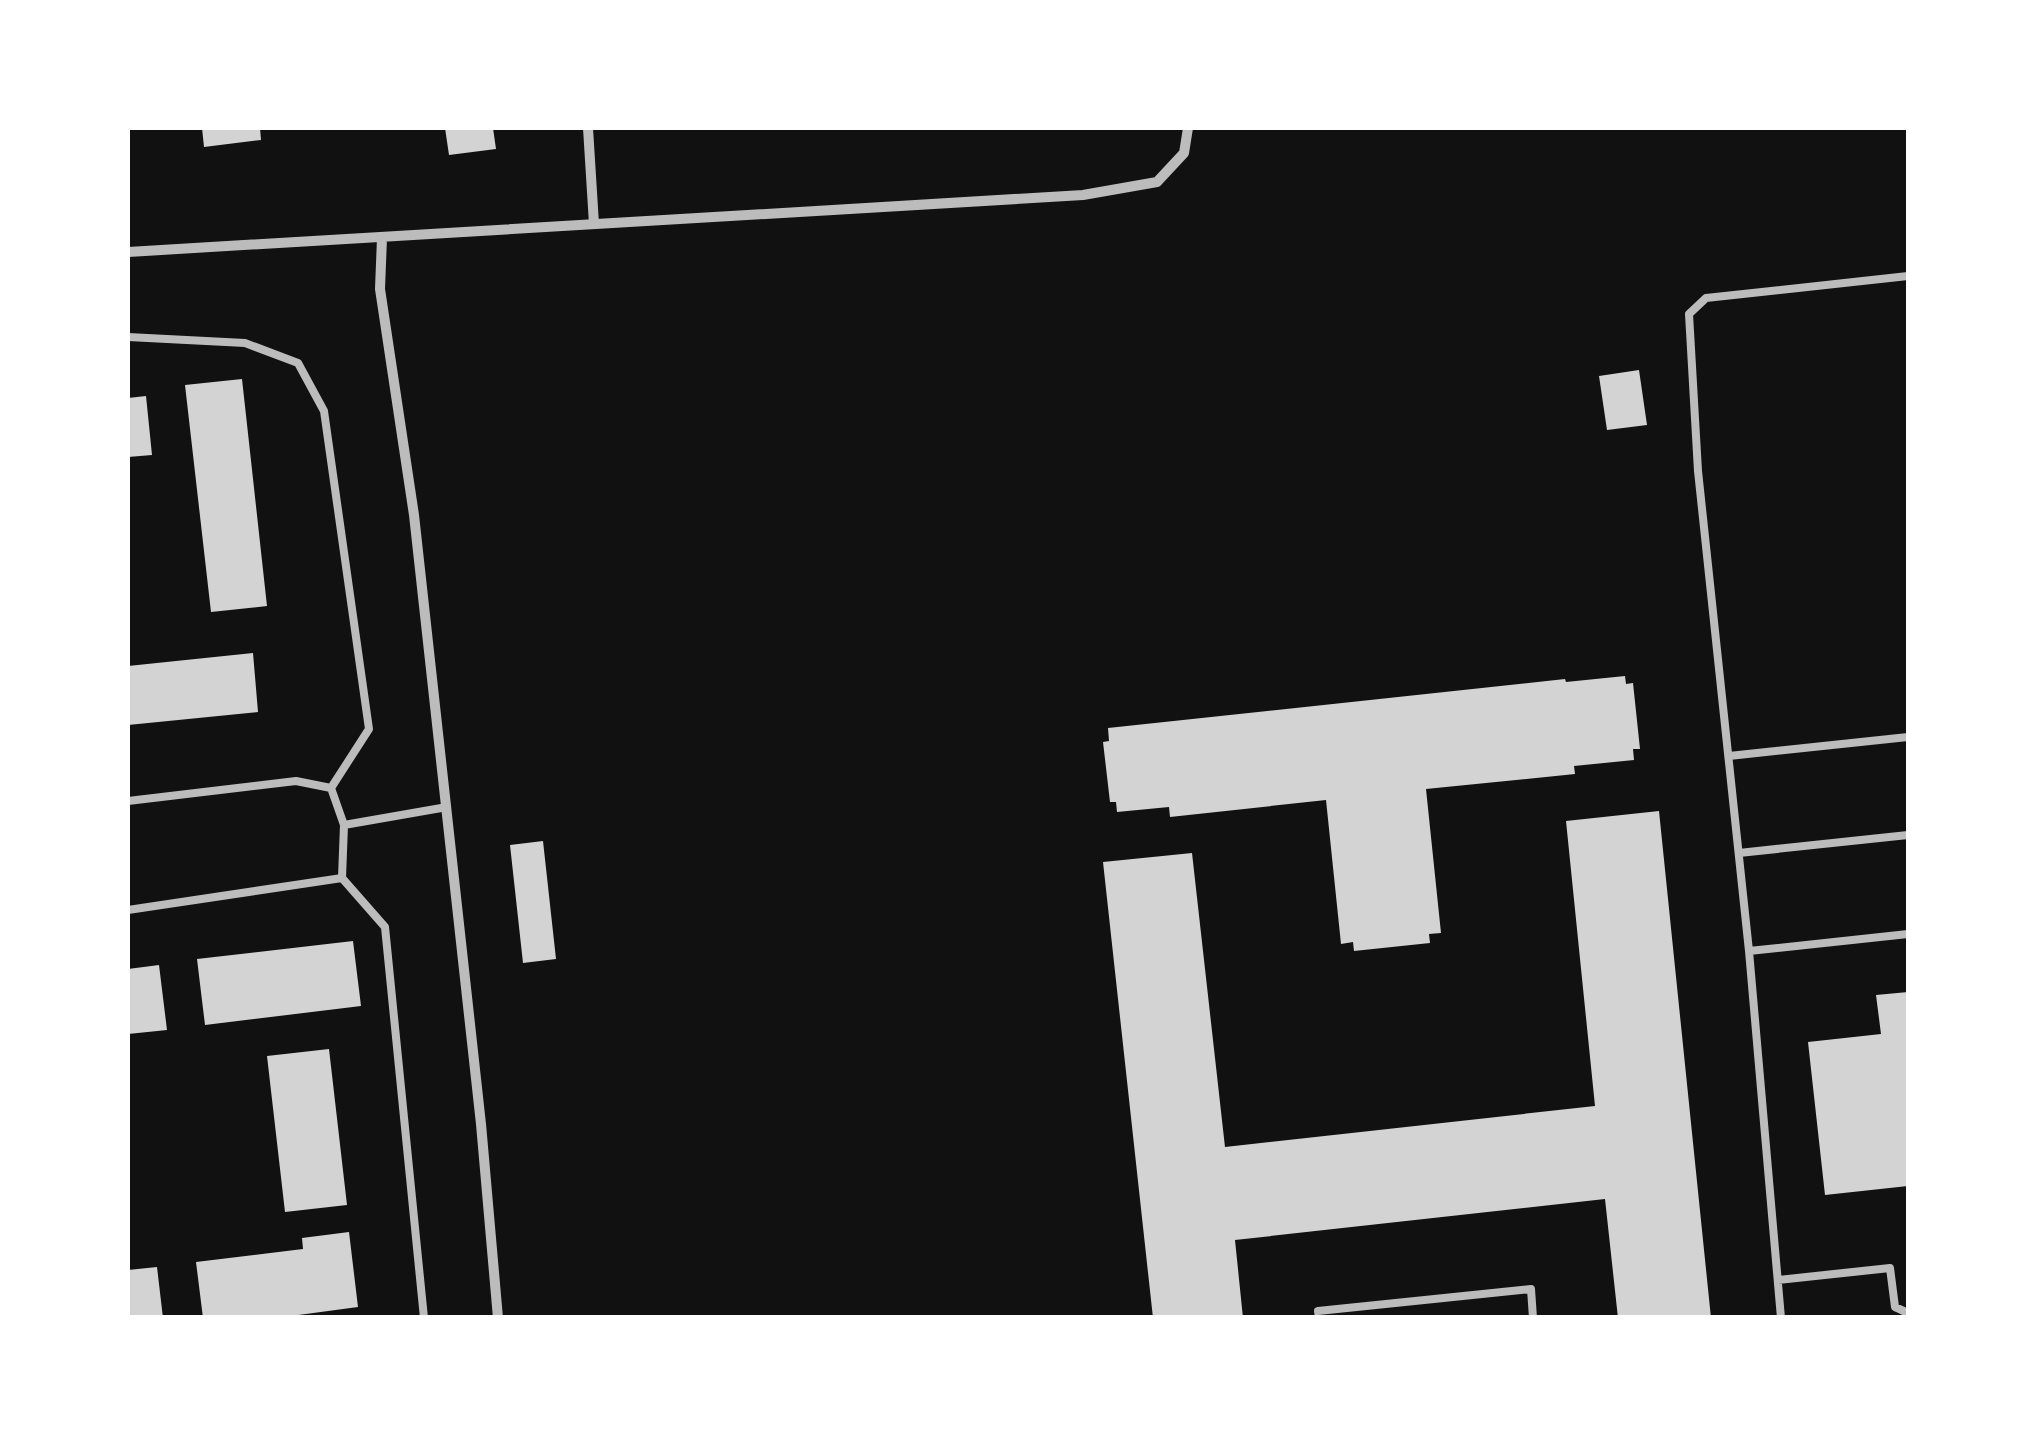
<svg xmlns="http://www.w3.org/2000/svg" width="2036" height="1445" viewBox="0 0 2036 1445" font-family="Ubuntu,sans-serif">
<style>
.building{fill:#d3d3d3}
.lines{fill:none;stroke-linecap:round;stroke-linejoin:round}
.service{stroke:#bcbcbc;stroke-width:8}
.minor{stroke:#bcbcbc;stroke-width:10}
</style>
<rect width="100%" height="100%" fill="#111"/>
<!-- building -->
<path class="building" d="M202,128H260L261,140L204,147Z
M445,128H493L496,149L449,155Z
M1639,370L1647,425L1607,430L1599,376Z
M242,379L267,606L211,612L185,385Z
M146,396L152,455L128,457V398Z
M253,653L258,712L128,725V666Z
M1625,676L1626,684L1633,683L1640,749H1633L1634,760L1574,766L1575,774L1426,789L1441,933L1429,934L1430,943L1354,951L1353,942L1341,944L1326,800L1170,817L1169,807L1117,812L1116,802H1110L1103,742L1109,741L1108,728L1565,679L1566,682Z
M1659,811L1711,1318H1618L1605,1199L1235,1240L1243,1318H1153L1103,862L1192,853L1225,1147L1595,1106L1566,821Z
M543,841L556,959L523,963L510,845Z
M353,941L361,1006L205,1025L197,959Z
M159,965L167,1030L128,1034V969Z
M1908,992V1186L1825,1195L1808,1042L1881,1034L1876,995Z
M329,1049L347,1205L285,1212L267,1056Z
M349,1232L358,1307L276,1318H203L196,1262L303,1249L302,1238Z
M157,1267L163,1318H128V1270Z"/>
<g class="lines">
<!-- service -->
<path class="service" d="M128,337L245,343L298,363L324,411L369,729L331,788
M1729,756L1908,737
M128,801L296,781L331,788
M344,825L447,807
M1739,853L1908,835
M342,878L385,927L424,1318
M128,910L342,878L344,825L331,788
M1749,951L1698,471L1689,314L1706,298L1908,276
M1778,1280L1890,1268L1895,1307L1908,1313
M1319,1318L1318,1311L1531,1289L1533,1318
M1781,1318L1749,951L1908,934"/>
<!-- minor -->
<path class="minor" d="M588,128L594,224
M382,238L380,289L414,515L481,1124L498,1318
M128,252L1083,195L1157,182L1184,153L1188,128"/>
</g>
<!-- border -->
<rect width="2036" height="1445" fill="none" stroke="#ffffff" stroke-width="260"/>
</svg>
